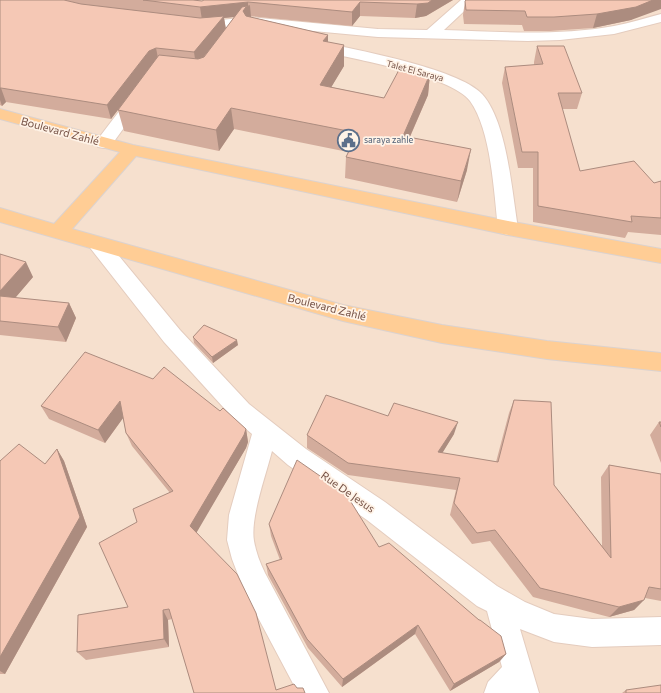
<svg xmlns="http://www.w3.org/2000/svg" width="661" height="693" viewBox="0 0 661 693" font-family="Commissioner,sans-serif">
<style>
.residential{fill:#f6e0ce}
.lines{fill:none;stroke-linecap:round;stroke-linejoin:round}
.minor-casing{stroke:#e4ccbe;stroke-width:2}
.major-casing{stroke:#dbd2cf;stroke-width:2}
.minor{fill:#fff;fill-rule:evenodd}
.major{fill:#ffcd95;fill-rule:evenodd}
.wall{fill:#d3ac9c;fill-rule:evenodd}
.shaded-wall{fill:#ac8c7f}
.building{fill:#f5c8b5;stroke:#ac8c7f}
.labels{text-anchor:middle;stroke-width:3.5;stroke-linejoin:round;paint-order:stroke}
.far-street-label{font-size:9px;fill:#765246;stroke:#fff3e7}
.far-service-label{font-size:9px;fill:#4e5e75;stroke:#fff3e7;text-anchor:start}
.street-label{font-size:11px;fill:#765246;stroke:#fff3e7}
</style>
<rect width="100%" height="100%" fill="#feefe0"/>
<!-- residential -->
<path class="residential" d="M0,0H661V693H0Z"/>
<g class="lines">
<defs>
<path id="minor" d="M461,0H476L444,30C500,32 558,36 614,26C630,23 645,18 661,14V22L614,34L560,40L528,41L378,37L249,25L202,30L190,28L188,25L190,22H202L249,17L378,29L427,30Z
M315,41C352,49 458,68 482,94C507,121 512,192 518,228L515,233L508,235L501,233L498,228C494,192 491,130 470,101C452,75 343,57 310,49L307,46L310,43Z
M139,91L145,93L147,96L110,147L104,148L98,147L95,143L98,139L133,93Z
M98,237L105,239L180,330L249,404L306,449L385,502L497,586L525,602L554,614L592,619L661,617V645L592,647L554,642L520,629L539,693H484L488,682L502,667L487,611L477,606L367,520L288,465L272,451C266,475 250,518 254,541C256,552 260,563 265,573L329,693H298L245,593L232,559L227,540L229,515L252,434L233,418L164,342L91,249L88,244L91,239Z"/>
<path id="major" d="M0,109L133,145L508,221L661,249V263L508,235L136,156L72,229L343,305L442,325L547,341L661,353V371L547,359L442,343L343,321L0,222V208L54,224L120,152L0,119Z"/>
</defs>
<!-- minor casing -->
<use href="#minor" class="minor-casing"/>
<!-- major casing -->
<use href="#major" class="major-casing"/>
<!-- minor -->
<use href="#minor" class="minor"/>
<!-- major -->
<use href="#major" class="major"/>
</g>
<!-- wall -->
<path class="wall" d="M0,0H193L202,1L453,0L426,16L415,18L360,16L352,26L250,16L251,17L328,35V43L344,45V66L331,87L384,98L430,74L428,95L410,137L467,170L457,202L345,178L346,157L348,152L234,129L219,151L124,131L118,110L111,119L6,102L2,106L0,105ZM234,17L226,29L224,18Z
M661,0L631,20L593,28L550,31H524L522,25L464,24L463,15L465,1Z
M537,46L582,93L577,109H562L580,171L654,183L661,181V235L628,232L625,238L533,222V168H518L502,83L505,67L534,65V62Z
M0,254L33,277L15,298L69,303L76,318L66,342L0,335Z
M193,337L238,345L213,363L194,343Z
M514,400L554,485L602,546L601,477L609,465L661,474V601L645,598L634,610L609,617L533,597L490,541L472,544L450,515L456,490L348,475L307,448V435L388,416L454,434L442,453L496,462L509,413Z
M41,406L220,411L246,429L248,442L246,448L196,532L276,690L297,688L305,693H194L172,619L168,620L169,647L86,660L77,652L128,607L137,522L170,493L132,446L126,433L123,418L105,443L49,419Z
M659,422H661V463L650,435Z
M57,449L64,461L87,527L5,674H0V461L45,464Z
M269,524L379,547L506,654L499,662L450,691L415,634L342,687L308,648L268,575L266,564L280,560L271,536Z
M626,690L661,693H622Z"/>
<!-- shaded-wall -->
<path class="shaded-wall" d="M432,0H453L426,16L415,18L417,4Z
M653,0H661V9L631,20L593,28L597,14Z
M248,2V7L250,6L252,27L243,16L224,18L226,30L196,66L194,52L202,20L200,7Z
M360,2V16L352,26V12Z
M328,35V55L323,41Z
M344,45V66L320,106V85Z
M156,48L159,63L152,65L111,119L107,105L149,51Z
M430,74L428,95L401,157L403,136Z
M0,88H1L6,102L2,106L0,100Z
M231,108L234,129L219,151L216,130Z
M471,149L467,170L457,202L461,181Z
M26,262L33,277L4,311L0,303V291Z
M69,303L76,318L66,342L58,327Z
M237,340L238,345L213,363L212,357Z
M120,401L126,414L105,443L98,430Z
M458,422L454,434L435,465L438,452Z
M246,429L248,442L246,448L194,537L190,526Z
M57,449L64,461L87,527L5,674L0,671V657Z
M644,600L634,610L609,617L619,607Z
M163,610L168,620L169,647L164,639Z
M418,625L415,634L342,687L343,679Z
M506,654L499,662L450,691L454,684Z"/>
<!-- building -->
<path class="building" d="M0,0H64L81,4L200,18L224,16L194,52L156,48L149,51L107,105L1,88H0Z
M143,0H193L202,1L204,0H432L428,3L417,4L360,2L352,12L248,2L200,7Z
M466,0H653L636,7L597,14L554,17H527L525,11L466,10L465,1Z
M247,6H250L246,7L243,11L246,16L328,35L323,41L344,45L320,85L384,98L400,68L430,74L403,136L471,149L461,181L346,157L358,133L231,108L216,130L118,110L159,55L198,59L204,57L242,7Z
M537,46H564L582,93H558L580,171L634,161L654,183L661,181V218L631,216L632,222L538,206V152H522L505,67L543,64Z
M0,254L26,262L0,291Z
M0,296L69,303L58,327L0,321Z
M204,325L237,340L212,357L193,337Z
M85,352L153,379L164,367L220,411L223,408L246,429L244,435L190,526L237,574L256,613L276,690L294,684L297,688H303L305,693H194L169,609L163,610L164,639L77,652L78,615L128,607L99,543L137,522L133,509L173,491L126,433L120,401L98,430L41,406Z
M326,395L388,416L394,403L458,422L438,452L498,462L514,400L551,402L554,485L611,558L609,465L661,474V589L649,587L644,600L619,607L540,588L495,530L477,533L454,503L460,478L348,463L307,435Z
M659,422H661V427Z
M19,444L45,464L57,449L80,517L0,657V461Z
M297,460L346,494L379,547L389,543L479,620H480L501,636L506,654L454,684L418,625L343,679L307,639L266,564L282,559L269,524Z
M661,685V693H626V690Z"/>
<!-- icons -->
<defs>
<symbol id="civic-ring" viewBox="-11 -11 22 22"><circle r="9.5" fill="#fff3e7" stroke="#5c6f8a" stroke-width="1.5"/><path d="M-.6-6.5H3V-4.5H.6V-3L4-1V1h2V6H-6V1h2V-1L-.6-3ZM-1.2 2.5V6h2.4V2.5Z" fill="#5c6f8a"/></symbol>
</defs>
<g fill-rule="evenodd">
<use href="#civic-ring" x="336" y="128" width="25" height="25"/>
</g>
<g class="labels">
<!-- far-street labels -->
<g class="far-street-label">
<text transform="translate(415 71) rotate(15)" y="3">Talet El Saraya</text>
</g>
<!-- far-service labels -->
<g class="far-service-label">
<text x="364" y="143">saraya zahle</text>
</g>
<!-- street labels -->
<g class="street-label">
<text transform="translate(60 131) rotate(15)" y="4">Boulevard Zahlé</text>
<text transform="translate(327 307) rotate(14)" y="4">Boulevard Zahlé</text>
<text transform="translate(348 492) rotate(35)" y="4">Rue De Jesus</text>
</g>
</g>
</svg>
